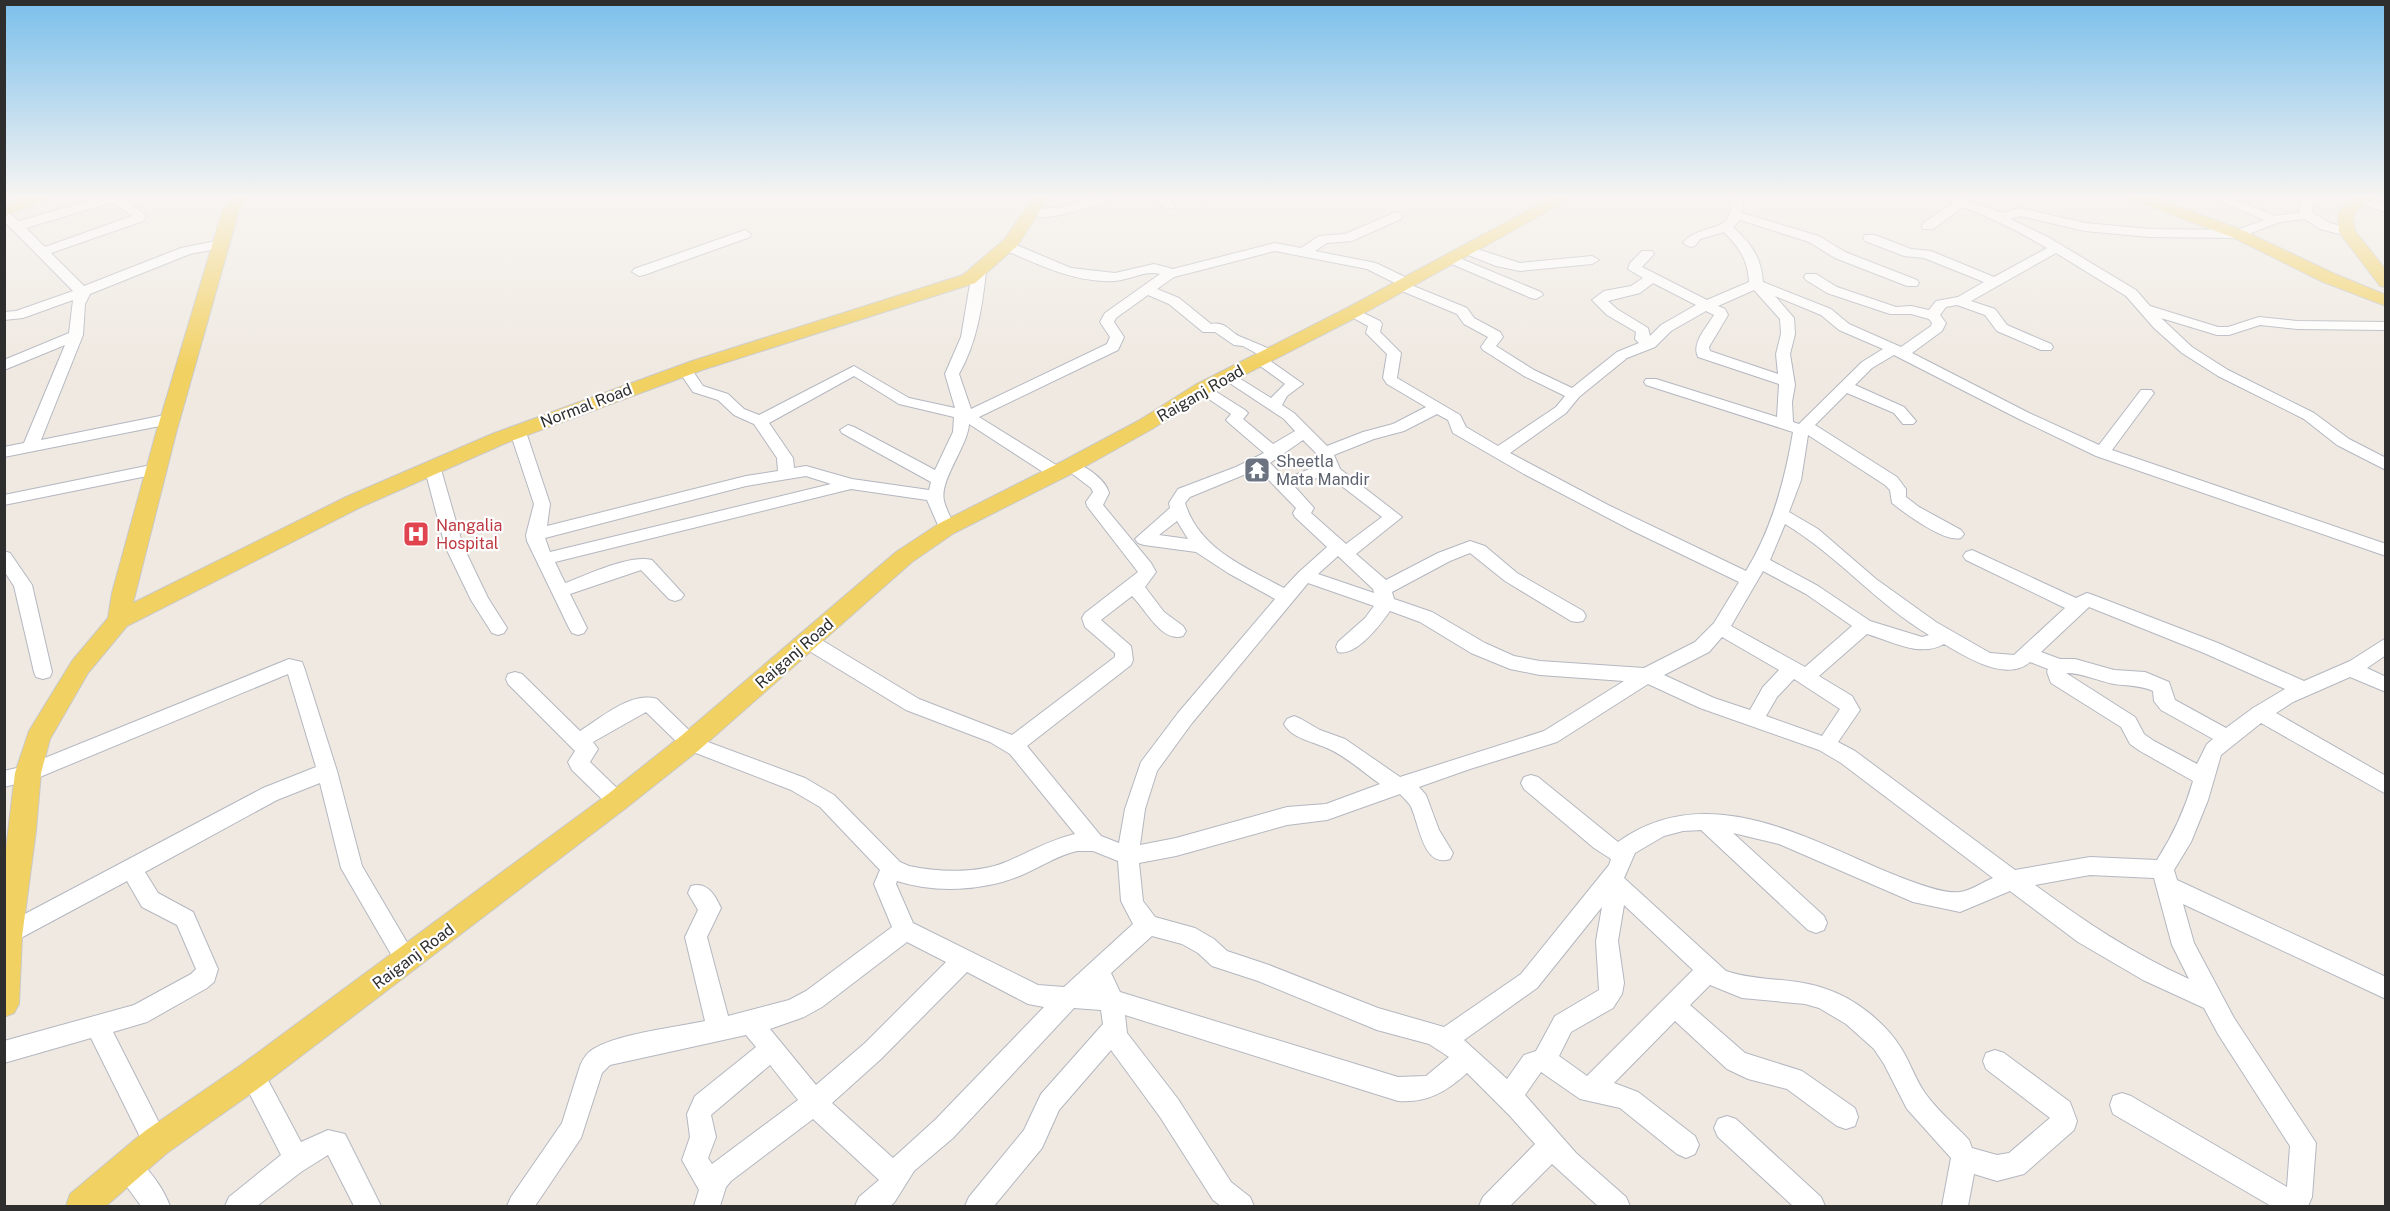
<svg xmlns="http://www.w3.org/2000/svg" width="2390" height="1211" viewBox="0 0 2390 1211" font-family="'Public Sans',sans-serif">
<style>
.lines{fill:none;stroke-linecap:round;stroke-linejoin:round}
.minor-casing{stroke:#b4b7c1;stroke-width:2}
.major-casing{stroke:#c9c9c9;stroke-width:2}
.minor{fill:#fff;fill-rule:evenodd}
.major{fill:#f2d163;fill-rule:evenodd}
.labels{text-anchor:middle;stroke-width:4.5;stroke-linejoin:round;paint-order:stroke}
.street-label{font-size:16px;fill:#2e2e2e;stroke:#fff}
.worship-label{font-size:16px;fill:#5b616d;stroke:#fff;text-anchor:start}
.health-label{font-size:16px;fill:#be3a42;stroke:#fff;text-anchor:start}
</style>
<rect width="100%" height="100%" fill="#efe9e1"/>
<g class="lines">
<defs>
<path id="minor" d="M105,196H122L146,216L143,221L51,253L84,286L181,248L221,240L228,244L226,247L190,254L90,294L85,304L83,335L41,440L170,414L178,419L170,424L4,457V447L24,443L65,345L4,370V360L69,333L73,300L23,318L4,320V312L16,311L73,291L4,221V209L19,221ZM113,202L132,216L45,247L26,228Z
M1097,196H1117L1115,199C1097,204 1042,226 1027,213L1033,209L1057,208Z
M1151,196H1165L1175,205L1173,208H1165Z
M1194,196H1209L1211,199L1205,203Z
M1732,196H1744L1742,213L1819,236L1845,252L1917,280L1919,283L1917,286H1907L1835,258L1809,242L1740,220L1733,227C1751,244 1761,256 1763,282L1831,309L1849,324L1901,347L1931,326L1932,323L1929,319L1911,314H1890L1827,293L1806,280L1804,277L1806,274H1816L1837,287L1896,307L1911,306L1929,310L1936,301L1958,297L1984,282L1924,258L1904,256L1865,241L1863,238L1865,235H1875L1911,249L1931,251L1994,277L2047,248C2020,232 1992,218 1963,207L1933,229H1923L1922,226L1923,223L1953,203L1938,196H1956L2002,213L2020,208L2085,223L2150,229L2237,230L2264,220L2208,196H2226L2276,216L2300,212L2299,208L2304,196H2316L2311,208L2313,213L2330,223L2352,229L2353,232L2352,235L2347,236L2320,229L2305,219L2280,222L2238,238L2150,237L2085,231L2020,216L2010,219L2048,237L2136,290L2150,306L2218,327H2228L2259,317L2297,321L2386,322V330L2297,329L2260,325L2229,335H2217L2161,318L2192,347L2228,370L2314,413L2349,439L2386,458V470L2337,445L2304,419L2218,376L2182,353L2154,328L2126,296L2056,253L1971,301L1995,309L2007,325L2051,344L2053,347L2051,350H2041L1997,331L1985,315L1957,305L1946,307L1940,315L1946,323L1942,331L1912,353L2029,413L2099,445L2141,390H2151L2154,393L2112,450L2386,544V556L2096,456L2019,419L1894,355L1872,368L1855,385L1904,407L1916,421L1913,424H1903L1894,413L1847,393L1815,425L1897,477L1906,489V497L1919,507L1961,530L1964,534L1961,538C1945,543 1906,514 1892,503L1890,490L1885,485L1808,435L1801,480L1789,512L1818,529L1876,579L1936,622L1990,653L2014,655L2065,608L1966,560L1963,556L1966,552L1972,550L2076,598L2087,593L2093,595L2218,643L2304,681L2350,661L2386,638V655L2367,668L2386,677V692L2350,677L2293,702L2276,713L2386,776V794L2261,723L2221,755L2208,800L2191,842L2174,870L2177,880L2386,977V999L2183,904L2194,943L2234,1018L2316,1143L2312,1197L2308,1206H2271L2113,1114L2110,1105L2113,1096L2122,1093L2131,1096L2287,1187L2290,1146L2218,1034L2204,1008L2143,980L2078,942L2010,891L1960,912L1913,902L1779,844L1733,833L1824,916L1827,923L1824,930L1816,933L1808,930L1701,830L1683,831L1664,836L1635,853L1624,878L1726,971C1758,982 1793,977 1826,989C1854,998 1885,1022 1901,1048C1910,1062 1915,1079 1925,1093C1937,1110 1955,1125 1969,1140L1972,1148L1997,1155L2009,1153L2050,1118L1986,1069L1983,1061L1986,1053L1995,1050L2004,1053L2070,1102L2077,1121L2074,1130L2024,1174L1997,1181L1974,1174L1968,1206H1942L1951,1158L1907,1109L1884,1064L1874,1049L1846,1024L1819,1008L1805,1004L1742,998L1710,985L1690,1005L1745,1053L1802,1071L1855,1108L1858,1117L1855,1126L1846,1129L1837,1126L1787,1089L1748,1079L1727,1069L1675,1021L1614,1083L1638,1092L1695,1136L1699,1145L1695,1154L1686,1158L1677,1154L1620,1108L1580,1099L1541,1072L1525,1095L1576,1153L1626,1197L1630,1206H1598L1552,1164L1510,1206H1479L1483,1197L1535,1144L1510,1116L1467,1073C1446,1092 1427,1103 1398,1101L1125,1015L1127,1033L1178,1099L1231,1182L1250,1197L1254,1206H1221L1213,1200L1160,1117L1111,1050L1059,1110L1042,1148L994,1206H965L969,1197L1024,1130L1041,1094L1103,1024L1101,1010L1074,1008L953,1138L914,1171L894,1203L890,1206H855L859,1197L879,1180L813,1119L731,1181L726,1187L720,1206H694L699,1190L682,1160L690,1137L687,1114L695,1096L756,1047L746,1035L610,1065L602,1073L581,1138L535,1206H507L511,1197L562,1123L580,1066C583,1059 587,1052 595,1048C622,1033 673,1028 705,1021L685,937L698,910L688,893L691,886C707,881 715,895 721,908L707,937L728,1016L789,1000L806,991L892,927L874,884L880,870L820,807L791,790L683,748L646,712L593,742L598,749L590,762L624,795L627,801L624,807L617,809L610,807L572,770L568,762L575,751L508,684L506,679L508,674L515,672L522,674L580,731C601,718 631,691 657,699L697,738L805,778L834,795L900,862L909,866C937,872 978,874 1006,862C1029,852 1050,840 1075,834L1010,754L990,742L906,710L801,646L799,641L801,636L808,634L815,636L919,699L1012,735L1115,657V653L1085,627L1082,618L1085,613L1138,572L1087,506L1086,502L1093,492L1091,488L1062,466L1064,462C1079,459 1106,479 1109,493L1103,505L1151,563L1156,572L1145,587L1164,612L1183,626L1186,631L1183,636C1161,643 1146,609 1132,596L1101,620L1131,646L1133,660L1131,665L1027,746L1101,836L1119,843L1125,809L1141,762L1178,713L1275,599L1228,573L1196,552L1144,545L1138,543L1135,539L1170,508L1169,503L1178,489L1236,467L1264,453L1229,423L1226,420L1231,414L1194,389L1202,384L1207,386L1245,410L1248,413L1243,419L1273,444L1295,431L1284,419L1219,376L1226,372L1231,373L1271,398L1285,384L1252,360L1254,357L1261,356L1243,346L1234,345L1215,332H1203L1169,304L1148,295L1116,318L1114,322L1124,337L1118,350L979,417L1061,468L1063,472L1061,476H1049L969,424C968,446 939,480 944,501C946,510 952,519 955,528L953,532H941L927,500L851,489L555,562L565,583C587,575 630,554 652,560L684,595L681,599L675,601L669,599L641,570L570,594L587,628L584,633L578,635L572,633L569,628L527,541L526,535L534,504L510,432L512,429L518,427L526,432L550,504L547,526L746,476L778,471L777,458L754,424L734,415L718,400L693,392L678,370L680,367H690L703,386L728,394L744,409L759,415L854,366L909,398L955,408L945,374L961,337L972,272L979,268L986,272C982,308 977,342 959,374L971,409L1107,344L1110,337L1100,322L1105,313L1160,274C1145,270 1130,280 1115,281C1074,283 1038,264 1002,249L1000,246L1002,243H1012L1071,268L1115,273L1154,264L1173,269L1275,243L1301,248L1319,236L1345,234L1396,212L1401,213L1402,216L1401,219L1352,241L1327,243L1315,251L1376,263L1411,280V285L1467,308L1474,318L1500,332L1503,337L1496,346L1534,370L1572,388L1617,352L1639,343L1635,339L1636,332L1607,315L1592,300L1604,291L1631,286L1643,278L1628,269L1630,263L1642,251H1652L1654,254L1642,267L1707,300L1749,282C1748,260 1739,247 1724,232L1700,239L1695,246L1690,247L1683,243C1696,226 1723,231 1729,216C1731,211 1731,202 1732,196ZM1275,251L1367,269L1397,284V289L1457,314L1464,324L1488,337L1481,347L1483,350L1524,376L1565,396L1556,407L1498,446L1466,427L1460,415L1397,378L1401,353L1380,332L1382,324L1380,321L1353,308L1346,312L1348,315L1368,326L1366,333L1387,354L1383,378L1387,384L1426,407L1393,424L1363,432L1327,446L1294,413L1282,405L1287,396L1303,384L1266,358L1273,357L1275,354L1273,351C1262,345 1253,342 1241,337C1229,332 1226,321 1211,324L1179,298L1157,289L1174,277ZM1653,283L1696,305L1661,325L1650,336L1648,328L1617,309L1608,301L1640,293ZM1754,290L1780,319L1781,334L1776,354L1778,374L1710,351L1709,347L1728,315L1725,309L1718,306ZM1775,296L1821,315L1839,330L1883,349L1862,362L1799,424L1793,422L1792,402L1795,385L1790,354L1795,334L1794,318ZM1706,311L1714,315C1707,327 1691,343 1698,357L1779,384L1777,417L1656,379H1646L1644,382L1646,385L1793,432C1785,480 1772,529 1746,571L1608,505L1510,453L1566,413L1579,397L1627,358L1655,347L1671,331ZM854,376L899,404L954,417L953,432L935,470L854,427L848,425L840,430L842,433L931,482L929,490L852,479L806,466L794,468L793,458L769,423ZM1437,414L1448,420L1453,433L1524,474L1633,531L1739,582L1714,623L1695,642L1644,668L1540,661L1514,656L1485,643L1432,612L1394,599L1392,592L1450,561L1470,553L1505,581L1571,621L1577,622L1583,621L1586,616L1583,611L1517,573L1485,546L1470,541L1438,553L1386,580L1356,554L1402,517L1340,469L1334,455L1374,439L1404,431ZM1303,440L1318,455L1321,464L1286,479L1270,463ZM1258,469L1296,508L1293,513L1295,517L1327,547L1299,572L1284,588C1245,567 1199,549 1185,503L1190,497ZM1326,474L1382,517L1346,544L1311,513L1314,508L1295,487ZM806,476L831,484L550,552L545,538L746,486ZM1177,521L1188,539L1159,535ZM1785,524C1837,555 1877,604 1929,635L1922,637L1870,621L1818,586L1770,560ZM1338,556L1373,589L1374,593L1318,574ZM1763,571L1806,594L1852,626L1805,667L1731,626ZM1308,583L1374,606L1365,618L1338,642L1336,647L1338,652C1356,657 1380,625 1390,611L1420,622L1471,653L1510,669L1540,675L1624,681L1544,731L1400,777L1345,739L1320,730L1301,719L1294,716L1287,719L1284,724C1292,739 1315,742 1329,749C1347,757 1364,773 1380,784L1326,804L1287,807L1176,838L1140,845L1145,809L1157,771L1192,723ZM2089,607L2204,653L2285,689L2253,708L2226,728L2175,700L2169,682L2145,672L2114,670L2075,659H2060L2041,652ZM1867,634C1891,641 1920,658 1944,644C1965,656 2006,683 2030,662L2048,669L2047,672L2051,683L2121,727L2130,744L2140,751L2193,781C2185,809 2173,835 2157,860L2090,857L2015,870L1855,751L1838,742L1860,710L1852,696L1819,676ZM1722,637L1779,670L1763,687L1750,710L1714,698L1664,675L1709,652ZM2066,673C2083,673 2098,681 2114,684C2128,686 2140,685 2153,691L2154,701L2161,710L2213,739L2207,744L2197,764L2154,741L2144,734L2135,717ZM1794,679L1840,709L1822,736L1766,716L1777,697ZM1648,684L1700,708L1819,750L1841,763L1993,878C1983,882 1970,891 1960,892C1942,895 1902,878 1885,871C1801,835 1704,780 1618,842L1538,777L1531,775L1524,777L1521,783L1524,789L1594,848L1611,859L1609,865L1521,974L1444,1027L1378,1008L1269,965L1227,951L1214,939L1195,928L1155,917L1143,901L1139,863L1176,856L1287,825L1327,820L1400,794C1403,797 1407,801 1410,805C1419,820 1422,869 1450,859L1453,853L1439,830L1426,795L1419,787L1470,769L1557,742ZM1077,851H1093L1118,861L1121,901L1133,924L1064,987L1038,985L913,923L896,884L897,881C934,893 981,891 1017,877C1038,869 1055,856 1077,851ZM2090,875L2154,878L2172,945L2189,979C2133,954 2084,921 2035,885ZM1624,905L1693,970L1587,1076L1559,1056L1571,1032L1613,1008L1622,994L1624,983L1618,941ZM1602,907L1596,941L1599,990L1555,1016L1536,1051L1524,1055L1507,1079L1464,1040L1537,988ZM1152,936L1182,944L1198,953L1212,966L1258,981L1377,1030L1429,1044L1449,1057L1426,1076L1398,1077L1120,992L1111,973ZM907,942L946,962L865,1043L816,1085L770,1029L804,1017L822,1007ZM967,972L1028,1004L1044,1007L935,1120L893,1158L832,1103L881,1059ZM770,1065L798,1100L712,1164L708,1158L716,1137L711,1115Z
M2362,196L2386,204V212L2358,203L2356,200Z
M745,230L751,234L750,237L644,275L639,276L632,272L634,269Z
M1468,246L1520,263L1592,256L1599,260L1592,264L1520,271L1496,266L1463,253L1461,250L1463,247Z
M1452,255L1541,292L1543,295L1536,299L1531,298L1447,262L1445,259L1447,256Z
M432,461L440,466L463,546L488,598L507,628L504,633L498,635L492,633L471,600L445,546L424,466Z
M156,464L162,465L164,469L162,473L4,505V495Z
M4,551L10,553L32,585L52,672L50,677L43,679L36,677L34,672L14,586L4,571Z
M289,659L302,662L304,667L337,771L362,866L418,961L415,968L407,971L399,968L341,868L320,783L277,800L145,872L158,893L193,912L218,969L214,982L207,988L147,1022L113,1032L169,1142L165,1151L156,1155L147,1151L91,1038L4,1063V1041L134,1005L191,974L196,969L177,925L142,907L127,881L4,947V925L263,788L316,767L288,674L35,779L4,787V771L25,766Z
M252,1063L261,1067L301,1142L328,1130L345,1134L381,1206H354L328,1155L301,1172L257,1206H225L229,1197L281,1155L240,1075L243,1067Z
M1727,1116L1736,1119L1821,1197L1825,1206H1793L1718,1137L1714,1128L1718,1119Z
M128,1154C145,1161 164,1189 170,1206H141L119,1176L115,1167L119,1158Z"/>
<path id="major" d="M28,196H51L49,199L4,216V205Z
M234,196H250L239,210L176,433L133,603L346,497L492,434L692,361L963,275L1005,239L1034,196H1050L1017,246L975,283L705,369L506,443L361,507L127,626L88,673L50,739L41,773L36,830L22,937L19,1004L14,1013L4,1017V866L15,773L29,731L72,661L108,618L112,593L156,433L223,209Z
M1555,196H1575L1359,316L1209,393L1152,429L1077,471L954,533L912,562L699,750L626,808L263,1085L167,1153L106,1206H66L70,1194L145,1131L241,1065L608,794L681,736L896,552L940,523L1063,461L1138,421L1195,385L1347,308Z
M2128,196H2151L2244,231L2335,274L2386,295V306L2323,282L2232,237L2130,199Z
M2358,196H2377L2355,212L2353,218L2355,231L2386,270V287L2380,286L2339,232L2338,213L2347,203Z"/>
</defs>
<!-- minor casing -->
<use href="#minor" class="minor-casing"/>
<!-- major casing -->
<use href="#major" class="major-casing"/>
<!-- minor -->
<use href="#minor" class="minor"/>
<!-- major -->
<use href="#major" class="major"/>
</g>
<!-- sky -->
<linearGradient id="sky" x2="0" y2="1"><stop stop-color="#7abfeb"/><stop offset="0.54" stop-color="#f8f5f2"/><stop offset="1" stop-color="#f8f5f2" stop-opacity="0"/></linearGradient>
<rect width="2390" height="366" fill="url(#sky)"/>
<!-- icons -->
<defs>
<symbol id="temple-square" viewBox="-11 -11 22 22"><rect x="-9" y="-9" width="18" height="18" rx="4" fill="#6b7280" stroke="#fff"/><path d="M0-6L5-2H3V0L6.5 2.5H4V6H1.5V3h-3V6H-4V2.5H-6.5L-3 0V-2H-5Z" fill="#fff"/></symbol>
<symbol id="hospital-square" viewBox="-11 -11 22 22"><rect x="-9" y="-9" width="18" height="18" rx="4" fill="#e0444e" stroke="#fff"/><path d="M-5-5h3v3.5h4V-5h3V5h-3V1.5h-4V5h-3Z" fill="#fff"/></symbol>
</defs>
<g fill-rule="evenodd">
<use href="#temple-square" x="1242" y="455" width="30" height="30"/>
<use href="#hospital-square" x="401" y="519" width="30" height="30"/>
</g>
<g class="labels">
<!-- street labels -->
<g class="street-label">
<text transform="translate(1200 393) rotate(-30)" y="6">Raiganj Road</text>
<text transform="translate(586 405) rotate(-21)" y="6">Normal Road</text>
<text transform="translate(794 653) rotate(-41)" y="6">Raiganj Road</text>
<text transform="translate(413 956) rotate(-37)" y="6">Raiganj Road</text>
</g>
<!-- worship labels -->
<g class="worship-label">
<text x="1276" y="467">Sheetla<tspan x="1276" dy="18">Mata Mandir</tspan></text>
</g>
<!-- health labels -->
<g class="health-label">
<text x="436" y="531">Nangalia<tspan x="436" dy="18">Hospital</tspan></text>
</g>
</g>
<!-- border -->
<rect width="2390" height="1211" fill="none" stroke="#2e2e2e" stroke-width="12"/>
</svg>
